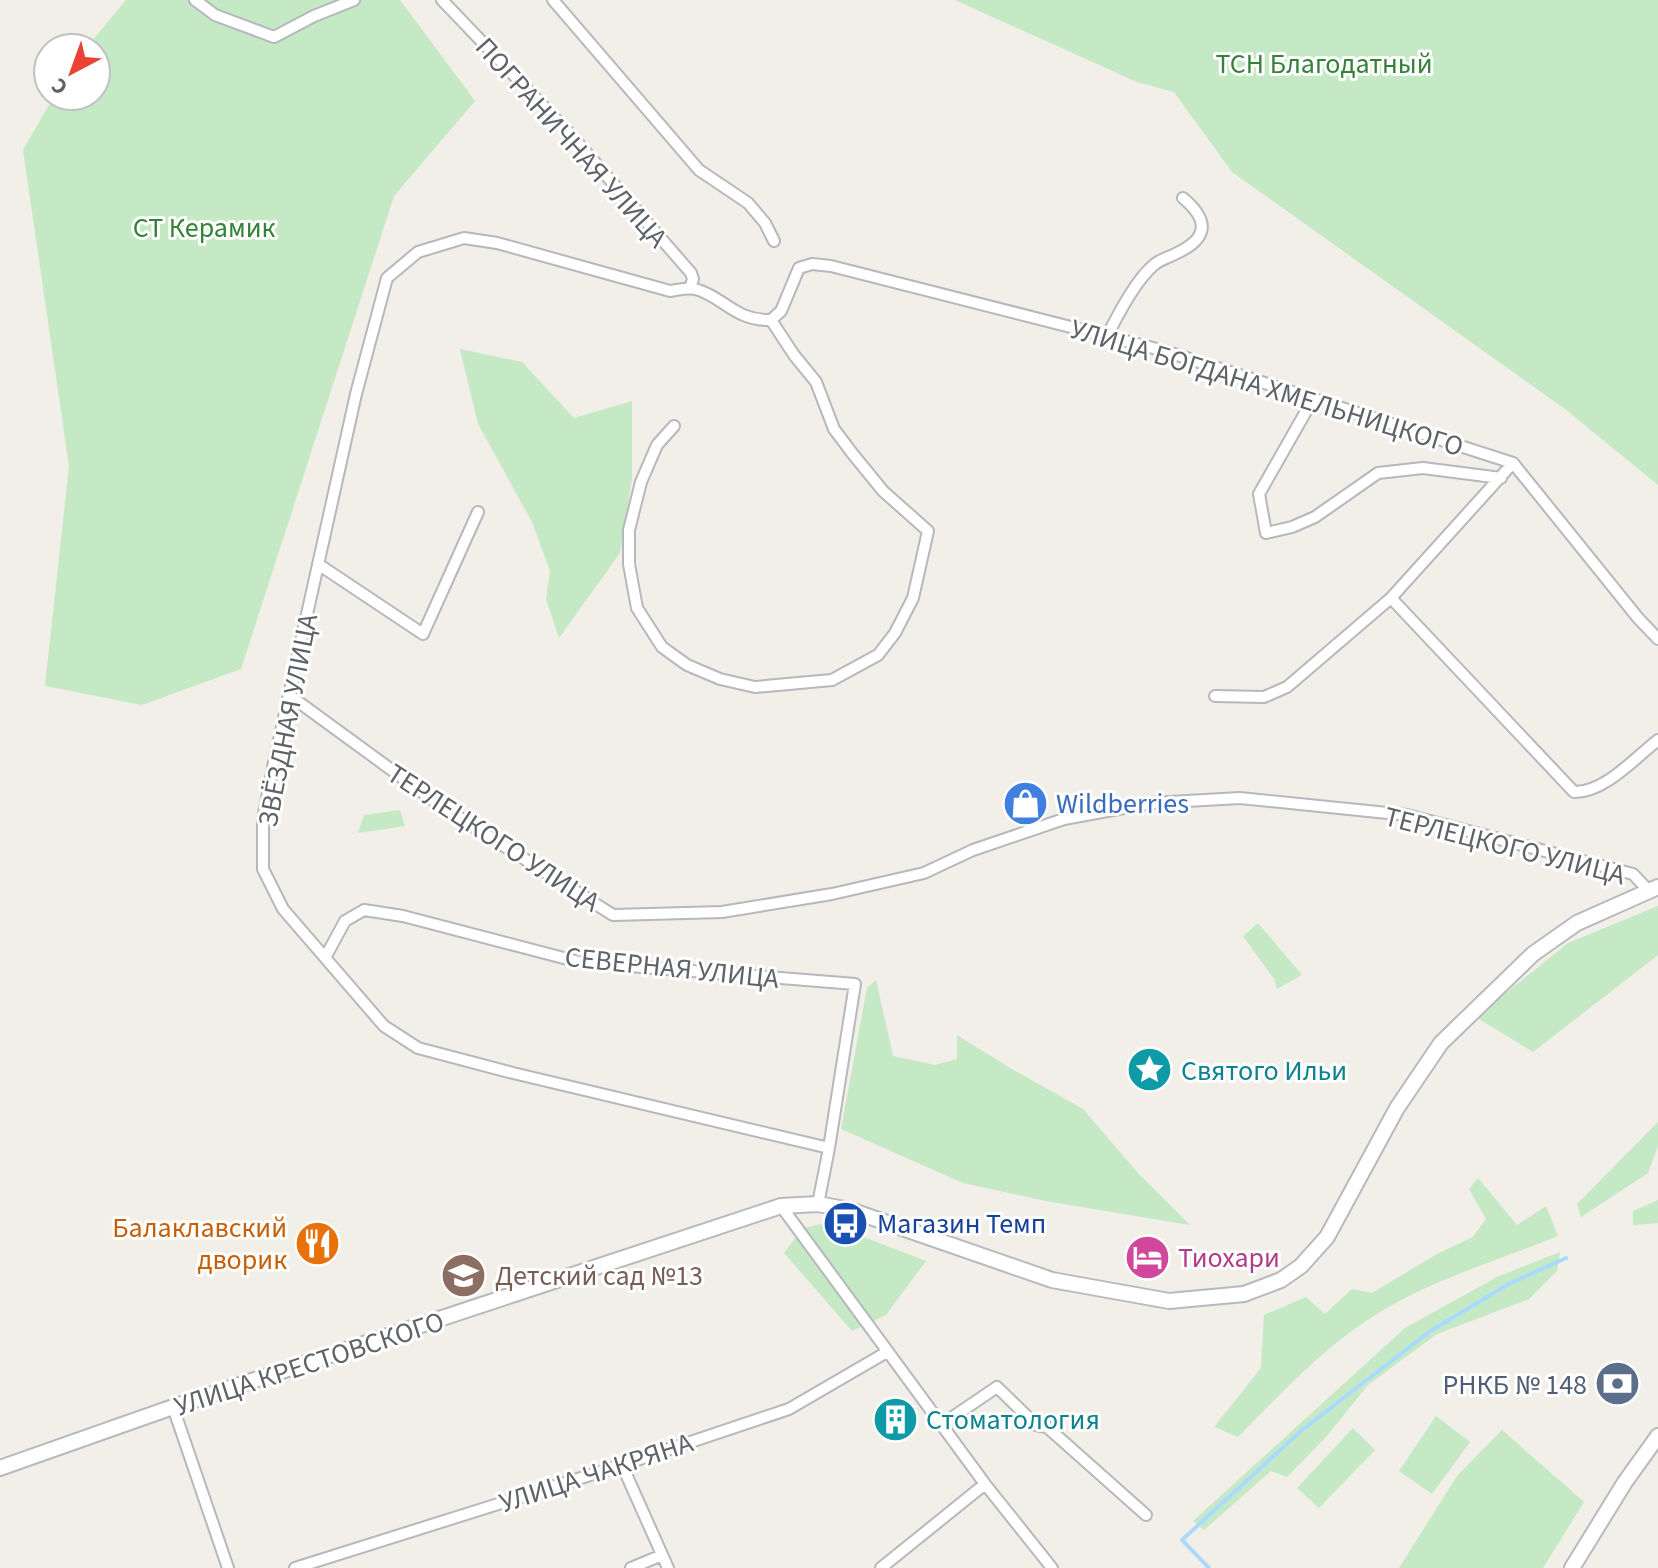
<svg xmlns="http://www.w3.org/2000/svg" width="1658" height="1568" viewBox="0 0 1658 1568" font-family="'Source Sans 3',sans-serif">
<style>
.green{fill:#c5e8c5}
.lines{fill:none;stroke-linecap:round;stroke-linejoin:round}
.stream{stroke:#aadaff;stroke-width:4}
.minor-casing{stroke:#b5b8bc;stroke-width:14}
.secondary-casing{stroke:#b6babf;stroke-width:18}
.minor{stroke:#fff;stroke-width:10}
.secondary{stroke:#fff;stroke-width:14}
.labels{text-anchor:middle;stroke-width:6;stroke-linejoin:round;paint-order:stroke}
.park-label{font-size:28px;fill:#348238;stroke:#fff}
.street-label{font-size:28px;fill:#5f6368;stroke:#fff}
.shop-label{font-size:28px;fill:#366cbe;stroke:#fff;text-anchor:start}
.culture-label{font-size:28px;fill:#0d838f;stroke:#fff;text-anchor:start}
.transit-label{font-size:28px;fill:#164399;stroke:#fff;text-anchor:start}
.food-label{font-size:28px;fill:#c56008;stroke:#fff;text-anchor:end}
.hotel-label{font-size:28px;fill:#b23c85;stroke:#fff;text-anchor:start}
.education-label{font-size:28px;fill:#785e54;stroke:#fff;text-anchor:start}
.service-label{font-size:28px;fill:#4e5e75;stroke:#fff;text-anchor:end}
</style>
<rect width="100%" height="100%" fill="#f1efe8"/>
<!-- green -->
<path class="green" d="M126,0H400L475,101L394,196L241,669L142,705L45,686L69,466L23,150L54,96H96V48H86Z
M955,0H1658V485L1565,409L1232,172L1174,92L1137,82Z
M460,349L522,362L574,418L632,401V479L620,553L559,638L546,599L550,571L532,522L478,424Z
M400,810L405,826L358,833L364,815Z
M1658,906V955L1533,1052L1476,1017L1568,943Z
M1258,923L1302,975L1277,989L1274,979L1243,936Z
M876,980L893,1056L935,1065L957,1059V1035L1010,1068L1083,1109L1137,1172L1190,1225L1046,1201L963,1183L841,1129L867,988Z
M1658,1122V1146L1648,1173L1581,1217L1577,1204Z
M1478,1178L1517,1225L1546,1206L1558,1236C1497,1261 1433,1279 1377,1314C1324,1346 1281,1394 1238,1437L1214,1427L1261,1368L1264,1315L1306,1297L1325,1314L1352,1289L1372,1293L1437,1254L1473,1237L1486,1219L1469,1189Z
M1658,1200V1223L1633,1225V1211Z
M827,1223L926,1261L886,1315L852,1331L784,1253L803,1228Z
M1560,1252L1557,1271L1529,1299L1437,1334L1368,1385L1326,1437L1287,1477L1271,1471L1204,1530L1193,1521L1405,1328L1497,1277Z
M1436,1416L1470,1442L1432,1494L1399,1471Z
M1353,1428L1375,1450L1319,1508L1297,1488Z
M1502,1430L1584,1502L1543,1568H1399L1457,1476Z"/>
<g class="lines">
<!-- stream -->
<path class="stream" d="M1209,1568L1182,1540L1302,1430L1429,1332L1509,1284L1566,1258"/>
<defs>
<path id="minor" d="M195,0L215,15L274,37L314,16L354,0
M442,0L572,136L691,273L693,279L690,288
M553,0L699,170L748,203L765,223L774,241
M1107,336C1118,315 1136,279 1155,264C1161,259 1170,257 1177,253C1209,238 1209,220 1183,198
M1313,399L1259,494L1266,533L1292,527L1315,517L1378,473L1423,468L1501,478
M674,426L657,445L641,482L629,530V564L637,608L662,647L687,665L720,679L755,687L832,680L878,655L895,633L913,598L928,531L883,491L852,453L834,429L816,382L794,355L771,320
M318,564L423,634L478,512
M1391,598L1574,792C1604,793 1635,758 1658,740
M289,695L441,806L613,915L722,912L832,894L924,873L973,850L1064,819L1151,803L1240,798L1407,815L1633,874L1649,891
M1215,696L1264,697L1287,687L1391,598L1513,463
M326,956L345,921L364,910L403,916L579,962L855,984L829,1148
M818,1204L829,1148L513,1073L418,1048L384,1026L283,909L263,869V819L273,767L356,394L387,278L418,252L464,238L497,243L670,291C678,290 687,287 695,289C723,296 734,321 771,320L781,311L799,268L812,264L831,266L1165,351L1513,463L1638,618L1658,639
M781,1206L985,1484L1052,1568
M173,1407L228,1568
M941,1425L997,1387L1036,1425L1047,1427L1146,1515
M622,1465L668,1568
M295,1568L622,1465L789,1409L887,1352
M631,1568L662,1555
M881,1568L985,1484"/>
<path id="secondary" d="M0,1468L173,1407L781,1206L818,1204L850,1210L1052,1280L1169,1301L1244,1294L1281,1280L1301,1266L1327,1237L1397,1108L1441,1043L1533,954L1577,923L1658,887
M1572,1568L1625,1482L1658,1436"/>
</defs>
<!-- minor casing -->
<use href="#minor" class="minor-casing"/>
<!-- secondary casing -->
<use href="#secondary" class="secondary-casing"/>
<!-- minor -->
<use href="#minor" class="minor"/>
<!-- secondary -->
<use href="#secondary" class="secondary"/>
</g>
<!-- icons -->
<defs>
<symbol id="shop-disc" viewBox="-11 -11 22 22"><circle r="9.5" fill="#3f7fe0" stroke="#fff"/><path d="M-5-2.5h2.3a2.7 3.5 0 0 1 5.4 0H5L5.5 6h-11ZM-1.5-2.5h3a1.5 2.3 0 0 0-3 0Z" fill="#fff"/></symbol>
<symbol id="sight-disc" viewBox="-11 -11 22 22"><circle r="9.5" fill="#0f9aa8" stroke="#fff"/><path d="M0-6L1.8-2.2L6-1.7L2.9 1.2L3.7 5.4L0 3.3L-3.7 5.4L-2.9 1.2L-6-1.7L-1.8-2.2Z" fill="#fff"/></symbol>
<symbol id="bus-disc" viewBox="-11 -11 22 22"><circle r="9.5" fill="#1a4fb4" stroke="#fff"/><path d="M-5-6H5V4H4V6H2V4H-2V6H-4V4H-5ZM-3.5-4V0h7V-4ZM-3.5 1.2v1.5H-2V1.2ZM2 1.2v1.5H3.5V1.2Z" fill="#fff"/></symbol>
<symbol id="restaurant-disc" viewBox="-11 -11 22 22"><circle r="9.5" fill="#e8710a" stroke="#fff"/><path d="M-5-6h1v4h1v-4h1v4h1v-4h1v5L-1.5 .5V6h-2V.5L-5-1ZM5-6V6H3V1.5H1.5Q1.5-4 5-6Z" fill="#fff"/></symbol>
<symbol id="hotel-disc" viewBox="-11 -11 22 22"><circle r="9.5" fill="#d1479c" stroke="#fff"/><path d="M-6-4.5h1.5V1H6V5H4.5V3h-9V5H-6ZM-4 0a1.8 1.8 0 1 1 3.6 0ZM.5 0V-2.5h3Q6-2.5 6 0Z" fill="#fff"/></symbol>
<symbol id="school-disc" viewBox="-11 -11 22 22"><circle r="9.5" fill="#8d6e63" stroke="#fff"/><path d="M0-5L7-2L0 1L-7-2ZM-4 1L0 2.5L4 1V4Q0 6-4 4Z" fill="#fff"/></symbol>
<symbol id="bank-disc" viewBox="-11 -11 22 22"><circle r="9.5" fill="#5c6f8a" stroke="#fff"/><path d="M-6-4H6V4H-6ZM0-2.3a2.3 2.3 0 1 0 0 4.6a2.3 2.3 0 1 0 0-4.6Z" fill="#fff"/></symbol>
<symbol id="building-disc" viewBox="-11 -11 22 22"><circle r="9.5" fill="#0f9aa8" stroke="#fff"/><path d="M-4-6H4V6H1V3H-1V6H-4ZM-2.5-4.3h1.7v1.8h-1.7ZM.8-4.3h1.7v1.8H.8ZM-2.5-1h1.7V.8h-1.7ZM.8-1h1.7V.8H.8Z" fill="#fff"/></symbol>
</defs>
<g fill-rule="evenodd">
<use href="#shop-disc" x="1000" y="778" width="51" height="51"/>
<use href="#sight-disc" x="1124" y="1044" width="51" height="51"/>
<use href="#bus-disc" x="820" y="1198" width="51" height="51"/>
<use href="#restaurant-disc" x="292" y="1218" width="51" height="51"/>
<use href="#hotel-disc" x="1122" y="1232" width="51" height="51"/>
<use href="#school-disc" x="438" y="1250" width="51" height="51"/>
<use href="#bank-disc" x="1592" y="1358" width="51" height="51"/>
<use href="#building-disc" x="870" y="1394" width="51" height="51"/>
</g>
<g class="labels">
<!-- park labels -->
<g class="park-label">
<text x="1324" y="73">ТСН Благодатный</text>
<text x="204" y="237">СТ Керамик</text>
</g>
<!-- street labels -->
<g class="street-label">
<text transform="translate(572 142) rotate(48)" y="10">ПОГРАНИЧНАЯ УЛИЦА</text>
<text transform="translate(1267 387) rotate(17)" y="10">УЛИЦА БОГДАНА ХМЕЛЬНИЦКОГО</text>
<text transform="translate(287 720) rotate(-79)" y="10">ЗВЁЗДНАЯ УЛИЦА</text>
<text transform="translate(494 837) rotate(33)" y="10">ТЕРЛЕЦКОГО УЛИЦА</text>
<text transform="translate(1505 845) rotate(14)" y="10">ТЕРЛЕЦКОГО УЛИЦА</text>
<text transform="translate(672 967) rotate(6)" y="10">СЕВЕРНАЯ УЛИЦА</text>
<text transform="translate(309 1363) rotate(-18)" y="10">УЛИЦА КРЕСТОВСКОГО</text>
<text transform="translate(596 1472) rotate(-18)" y="10">УЛИЦА ЧАКРЯНА</text>
</g>
<!-- shop labels -->
<g class="shop-label">
<text x="1056" y="813">Wildberries</text>
</g>
<!-- culture labels -->
<g class="culture-label">
<text x="1181" y="1080">Святого Ильи</text>
<text x="926" y="1429">Стоматология</text>
</g>
<!-- transit labels -->
<g class="transit-label">
<text x="877" y="1233">Магазин Темп</text>
</g>
<!-- food labels -->
<g class="food-label">
<text x="287" y="1237">Балаклавский<tspan x="287" dy="32">дворик</tspan></text>
</g>
<!-- hotel labels -->
<g class="hotel-label">
<text x="1178" y="1267">Тиохари</text>
</g>
<!-- education labels -->
<g class="education-label">
<text x="495" y="1285">Детский сад №13</text>
</g>
<!-- service labels -->
<g class="service-label">
<text x="1587" y="1394">РНКБ № 148</text>
</g>
</g>
<!-- north arrow -->
<g transform="translate(72 72) rotate(221)"><circle r="38" fill="#ffffff" stroke="#bfc1c3" stroke-width="2"/>
<path d="M0-6L14 30L0 20L-14 30Z" fill="#ea4335"/>
<text y="-12" font-size="22" font-weight="bold" text-anchor="middle" fill="#5f6368">С</text>
</g>
</svg>
